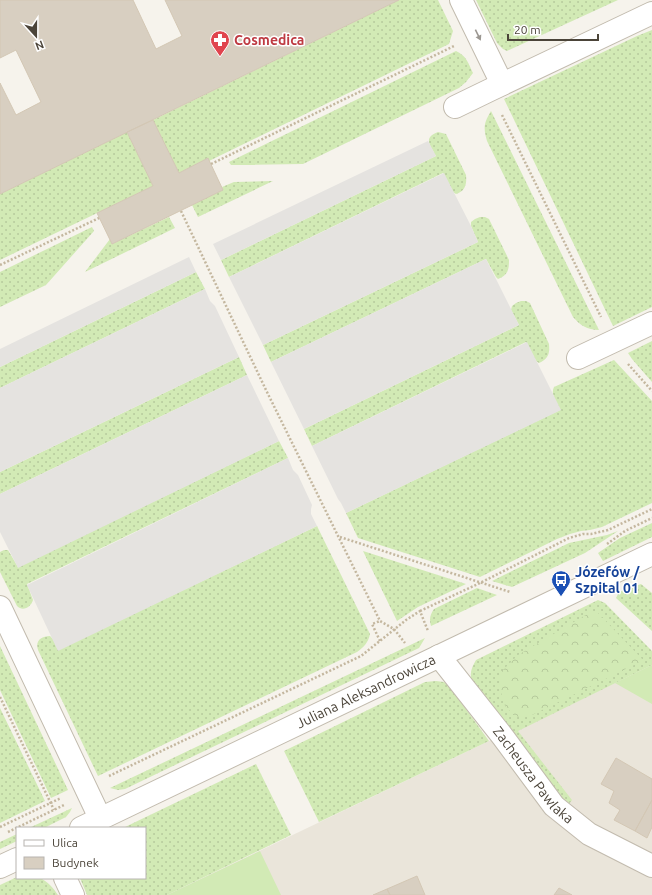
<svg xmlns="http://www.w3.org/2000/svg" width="652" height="895" viewBox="0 0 652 895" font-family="Ubuntu,sans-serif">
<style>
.residential{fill:#eae5da}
.grass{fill:url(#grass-dots)}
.forest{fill:url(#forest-crowns)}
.garden{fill:#d2eab5}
.parking{fill:#e5e3e0}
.building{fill:#d8cfc1;stroke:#d3c7b4}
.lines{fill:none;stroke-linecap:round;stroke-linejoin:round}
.minor-casing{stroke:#c2bbae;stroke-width:24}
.path{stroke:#c4b79f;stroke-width:2.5;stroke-dasharray:2 2;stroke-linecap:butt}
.minor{stroke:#fff;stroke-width:22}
.oneway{fill:#9c9892}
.labels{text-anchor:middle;stroke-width:3;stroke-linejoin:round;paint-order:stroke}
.health-label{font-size:14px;font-weight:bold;fill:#be3a42;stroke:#fff;text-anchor:start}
.transit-label{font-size:14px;font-weight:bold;fill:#164399;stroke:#fff;text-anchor:start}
.street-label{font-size:14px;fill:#4b4439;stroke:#fff}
</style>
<defs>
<pattern id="grass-dots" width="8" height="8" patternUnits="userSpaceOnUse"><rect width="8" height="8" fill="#d2eab5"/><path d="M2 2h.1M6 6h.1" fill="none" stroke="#b6ca9c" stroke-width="1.8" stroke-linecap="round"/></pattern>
<pattern id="forest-crowns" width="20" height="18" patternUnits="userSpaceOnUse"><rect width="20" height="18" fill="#d2eab5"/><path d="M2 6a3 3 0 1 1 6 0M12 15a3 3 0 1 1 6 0" fill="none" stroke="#b6ca9c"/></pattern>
</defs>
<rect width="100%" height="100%" fill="#f6f3ec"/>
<!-- residential -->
<path class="residential" d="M652,665V895H167L489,741L512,733Z"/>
<!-- grass -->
<path class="grass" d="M399,0H438L453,31L449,44L209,161L208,158L179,173L153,120Z
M476,0H618L507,51L503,49L497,43Z
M652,30V307L613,326L504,99L637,36Z
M456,51C467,56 468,63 473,73L466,82L459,88L303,164L231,165L229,162Z
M491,111L599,330C587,330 580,325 573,317L487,141C483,127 484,123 491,111Z
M127,132L153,186L0,260V194Z
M438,132L446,134L466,175C467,185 465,191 456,194L453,192L443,173L229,277L221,260L436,156C431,146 422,138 438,132Z
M273,181L198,217L192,205L223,190L222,187L234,182Z
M169,217L175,228L85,272L110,239L112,244Z
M480,217H485L489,219L509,260C509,270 508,275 498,279L496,277L486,259L271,362L263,345L478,242L471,226V222L475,219Z
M92,227L94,231L46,285L0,307V272Z
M196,272L205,289L0,388V367Z
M521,301H526L530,303L549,344C550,354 548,359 539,363L536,361L526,342L312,446L304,429L519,325L511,310L512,306L516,303Z
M652,341V382L632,359L628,353Z
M239,357L247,375L0,494V472Z
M614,360L652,401V503L602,527L590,530L581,531L570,534L557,539L480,577L358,538L346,513L560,410C557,403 550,395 554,387Z
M279,441L288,458L27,584L33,600C31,607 23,612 17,606L0,572V552L4,550H8L18,567Z
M652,523V537L603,561L598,553L620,538Z
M317,526L370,634C368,643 364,647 357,652L98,776L38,650C35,641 41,636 50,636L53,639L58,650Z
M618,531L585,553L512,587L492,581L569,543L607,535Z
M363,551L466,584L418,607L397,621Z
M641,584L652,593V631L616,598L619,592Z
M477,588L497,595L431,626C429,619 430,615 434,609Z
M598,600L605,603L652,651V665L518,731L572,800L569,804L564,802L472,681C469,673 472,667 476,660Z
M425,638L419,648L125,789L118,790L110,788Z
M0,646L68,790L51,798L0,690Z
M436,681L444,682L450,687L489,741L319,822L284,751L425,682Z
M0,708L45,801L0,823Z
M256,764L291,835L167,895H87L80,878H145V828H123Z
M72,808L70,812L66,817L44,828H29Z
M17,834V841L0,849V842Z
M17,877V878C24,878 33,876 39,878C47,880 54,889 58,895H0V885Z"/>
<!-- forest -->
<path class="forest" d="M589,613H598L644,661L634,665L530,716L521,718L514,715L505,706L499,685L502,671L518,655Z"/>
<!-- garden -->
<path class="garden" d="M652,665V704L615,683Z
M260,851L281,895H167Z"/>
<!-- parking -->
<path class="parking" d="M428,141L436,156L221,260L213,244Z
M444,173L471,226L478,242L263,345L229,277Z
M189,257L196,272L0,367V349Z
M486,259L519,325L304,429L271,362Z
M205,289L210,301L215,306L239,357L0,472V388Z
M527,342L561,410L346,513L341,503L338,499L312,446Z
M247,375L279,441L18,568L0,532V494Z
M288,458L293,470L298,475L312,505L311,509V514L317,526L58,651L27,585Z"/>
<!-- building -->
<path class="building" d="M0,0H133L156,49L182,36L165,0H399L0,194V83L16,115L41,102L16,50L0,58Z
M153,120L179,173L208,158L223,190L112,244L97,213L153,186L127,132Z
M616,758L652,779V800L635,831L614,820L620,810L609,803L614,791L601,784Z
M652,800V827L647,838L635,831Z
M417,876L425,895H390L387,889Z
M559,888L572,895H554Z
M387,889L390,895H373Z"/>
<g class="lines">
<defs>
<g id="minor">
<path d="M461,0L502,84"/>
<path d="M455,107L490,90L652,13"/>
<path d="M578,358L652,323"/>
<path d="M0,607L100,818"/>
<path id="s1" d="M439,656L503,737L554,806L589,834L652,866"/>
<path id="s2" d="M81,828L652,554"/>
<path d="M0,867L17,859"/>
<path d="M65,878L73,895"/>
</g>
</defs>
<!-- minor casing -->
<use href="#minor" class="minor-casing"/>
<!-- path -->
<path class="path" d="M502,115L601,317
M211,164L454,46
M181,211L266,390L380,621L394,629L405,643
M0,265L99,218
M628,364L652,391
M340,537L510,592
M607,544L625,531L652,518
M420,611L480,583L569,538L583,534H591L608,530L652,509
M380,641L372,624L380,621
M0,697L54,810
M109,776L361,656L406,620L420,611L428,631
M0,827L61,798
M8,832L64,805"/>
<!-- minor -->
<use href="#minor" class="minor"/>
</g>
<!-- one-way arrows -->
<defs><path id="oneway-solid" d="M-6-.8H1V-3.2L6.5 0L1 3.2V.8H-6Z"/></defs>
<use class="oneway" href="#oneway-solid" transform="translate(478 35) rotate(64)"/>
<!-- icons -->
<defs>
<symbol id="pharmacy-pin" viewBox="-11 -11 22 30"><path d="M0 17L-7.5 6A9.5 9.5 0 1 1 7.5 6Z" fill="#e0444e" stroke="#fff"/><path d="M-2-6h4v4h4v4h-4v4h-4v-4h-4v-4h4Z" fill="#fff"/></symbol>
<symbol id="bus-pin" viewBox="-11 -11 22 30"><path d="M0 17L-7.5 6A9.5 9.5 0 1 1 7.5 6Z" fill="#1a4fb4" stroke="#fff"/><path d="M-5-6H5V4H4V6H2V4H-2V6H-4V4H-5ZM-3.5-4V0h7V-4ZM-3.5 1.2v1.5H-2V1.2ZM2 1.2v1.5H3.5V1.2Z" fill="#fff"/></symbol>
</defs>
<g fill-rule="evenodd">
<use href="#pharmacy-pin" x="209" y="29" width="22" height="30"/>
<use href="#bus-pin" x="550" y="569" width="22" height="30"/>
</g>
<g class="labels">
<!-- health labels -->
<g class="health-label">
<text x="234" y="45">Cosmedica</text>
</g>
<!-- transit labels -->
<g class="transit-label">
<text x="575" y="577">Józefów /<tspan x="575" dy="16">Szpital 01</tspan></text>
</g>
<!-- street labels -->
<g class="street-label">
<text dy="5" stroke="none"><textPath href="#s2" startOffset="316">Juliana Aleksandrowicza</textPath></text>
<text dy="5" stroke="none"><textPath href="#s1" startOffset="152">Zacheusza Pawlaka</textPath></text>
</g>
</g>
<!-- legend -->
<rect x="16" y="827" width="130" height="52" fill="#ffffff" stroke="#b7b4b0"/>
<rect x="24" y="840" width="20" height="6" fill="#ffffff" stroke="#b7b4b0"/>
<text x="52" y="847" font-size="12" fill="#4b4439">Ulica</text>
<rect x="24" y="857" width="20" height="12" fill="#d8cfc1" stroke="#b7b4b0"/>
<text x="52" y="867" font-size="12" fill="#4b4439">Budynek</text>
<!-- north arrow -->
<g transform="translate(36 36) rotate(159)" stroke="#ffffff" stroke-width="3" paint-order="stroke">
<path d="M0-3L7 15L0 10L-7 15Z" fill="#4b4439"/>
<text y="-6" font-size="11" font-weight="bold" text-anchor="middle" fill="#4b4439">N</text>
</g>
<!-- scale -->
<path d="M508 34v6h90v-6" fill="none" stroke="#4b4439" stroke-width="2"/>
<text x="514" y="34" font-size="12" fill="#4b4439" stroke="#ffffff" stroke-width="3" paint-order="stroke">20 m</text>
</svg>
